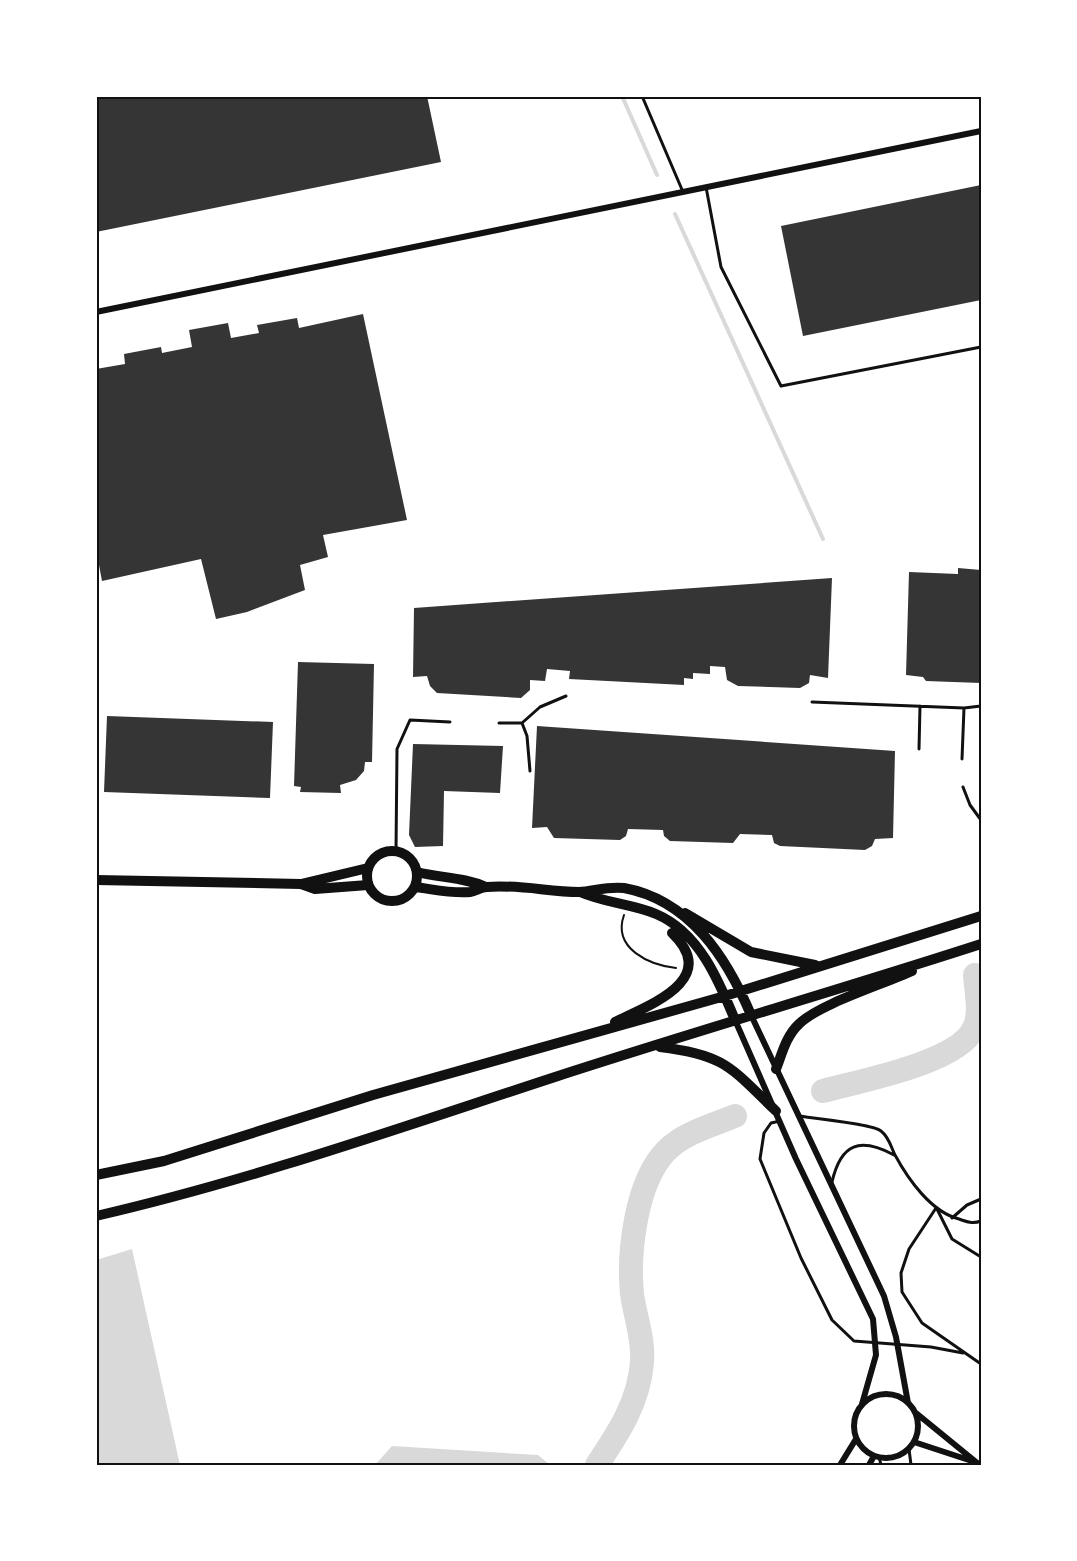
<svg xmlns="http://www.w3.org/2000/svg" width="1077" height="1561" viewBox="0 0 1077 1561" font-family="Barlow,sans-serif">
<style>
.water{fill:#d9d9d9}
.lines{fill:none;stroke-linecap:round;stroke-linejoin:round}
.stream{stroke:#d9d9d9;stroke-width:4}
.river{stroke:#d9d9d9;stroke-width:24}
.building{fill:#353535}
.path{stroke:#111;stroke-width:2}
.service{stroke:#111;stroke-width:3}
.minor{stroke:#111;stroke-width:6}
.primary{stroke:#111;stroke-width:10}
.neatline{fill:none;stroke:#111;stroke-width:2}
</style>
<rect width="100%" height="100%" fill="#fff"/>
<!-- water -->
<path class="water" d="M132,1249L180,1465H96V1260Z
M392,1446L538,1455L550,1465H375Z"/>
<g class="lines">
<!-- stream -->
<path class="stream" d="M622,96L657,175
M675,214L823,539"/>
<!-- river -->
<path class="river" d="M823,1091C859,1081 956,1063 973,1030C982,1015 976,992 975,975
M597,1465C619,1432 639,1402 642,1362C644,1339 635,1316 632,1294C628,1252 636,1182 666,1151C683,1133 713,1125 735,1116"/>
</g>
<!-- building -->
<path class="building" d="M96,96H427L441,162L96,232Z
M981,185V300L803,336L781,226Z
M363,314L407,520L323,535L328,557L300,565L305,590L247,612L216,619L201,559L102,581L96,549V369L125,364L124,354L161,347L162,353L192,347L189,330L228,323L231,338L259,333L257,325L297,318L299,328Z
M958,568L981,570V683L926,681L923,677L906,675L909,572L958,574Z
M832,578L828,678L810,675L809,683L800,688L738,686L727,680L725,667L710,666V674L693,673V679L684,678V685L569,679L570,671L547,669L545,681L530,680V690L521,698L437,693L430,686L427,676L413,677L414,608Z
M298,662L374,664L372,762H365L364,771L356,780L340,785L341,793L300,792L301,787L294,786Z
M107,716L273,722L270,798L104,792Z
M537,726L895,751L893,838L875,839L872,846L865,850L780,846L774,843L772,835L740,834L733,843L670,841L664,836L663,830L628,829L626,836L620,840L554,838L547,827L532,828Z
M413,744L503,746L500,793L444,791L443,846L415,847L409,835Z"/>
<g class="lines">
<!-- path -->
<path class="path" d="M624,915C612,949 650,965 676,968"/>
<!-- service -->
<path class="service" d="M642,96L683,192
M980,96L981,101
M706,187L721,267L781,386L981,347
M812,702L964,708L981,706
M499,723H522L540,707L566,696
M522,723L527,736L530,771
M919,749L920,706
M962,759L964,708
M963,787L970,805L981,820
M396,851L397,749L410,720L450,722
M800,1116C816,1119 873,1124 881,1131C889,1137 891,1147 895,1155C908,1179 931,1212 959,1219C967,1222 973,1224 981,1221
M780,1121L771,1123L764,1133L760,1159L801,1258L832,1320L854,1341L931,1347L963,1353
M832,1182C841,1143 860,1137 894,1155
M936,1208L909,1249L901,1273L902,1292L922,1323L981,1364
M937,1209L952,1239L981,1257
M952,1218L967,1205L981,1199
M909,1449L911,1465
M879,1457L881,1465"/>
<!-- minor -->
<path class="minor" d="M96,312L981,131
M751,1015L884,1296L896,1337L908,1403
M735,1020L796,1159L873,1319L876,1355L862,1404
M854 1426a32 32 0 1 1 64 0a32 32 0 1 1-64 0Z
M916,1413L976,1462
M914,1442L981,1464
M840,1465L856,1439
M869,1465L874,1456"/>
<!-- primary -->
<path class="primary" d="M367 876a25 25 0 1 1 50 0a25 25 0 1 1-50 0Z
M417,872C440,878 464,877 486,887
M96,880L301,884L315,889L368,885
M301,884L368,868
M415,887C432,889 453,894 470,892C476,891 481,887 487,887C518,884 549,892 579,892C594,891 608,886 624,888C690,900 727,958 751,1015
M580,892C605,903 632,904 656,914C699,932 719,981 735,1020
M685,913L751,952L815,965
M615,1022C649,1005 721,980 672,933
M660,1047C726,1055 731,1068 776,1111
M776,1069C782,1054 786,1036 799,1024C819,1004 884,984 912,971
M96,1175L164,1161L373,1095L725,996L981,916
M96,1216C252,1180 402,1127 555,1077C696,1031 839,990 981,944"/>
</g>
<!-- border -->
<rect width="1077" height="1561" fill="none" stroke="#ffffff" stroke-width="195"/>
<rect x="98" y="98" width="882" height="1366" class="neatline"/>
</svg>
